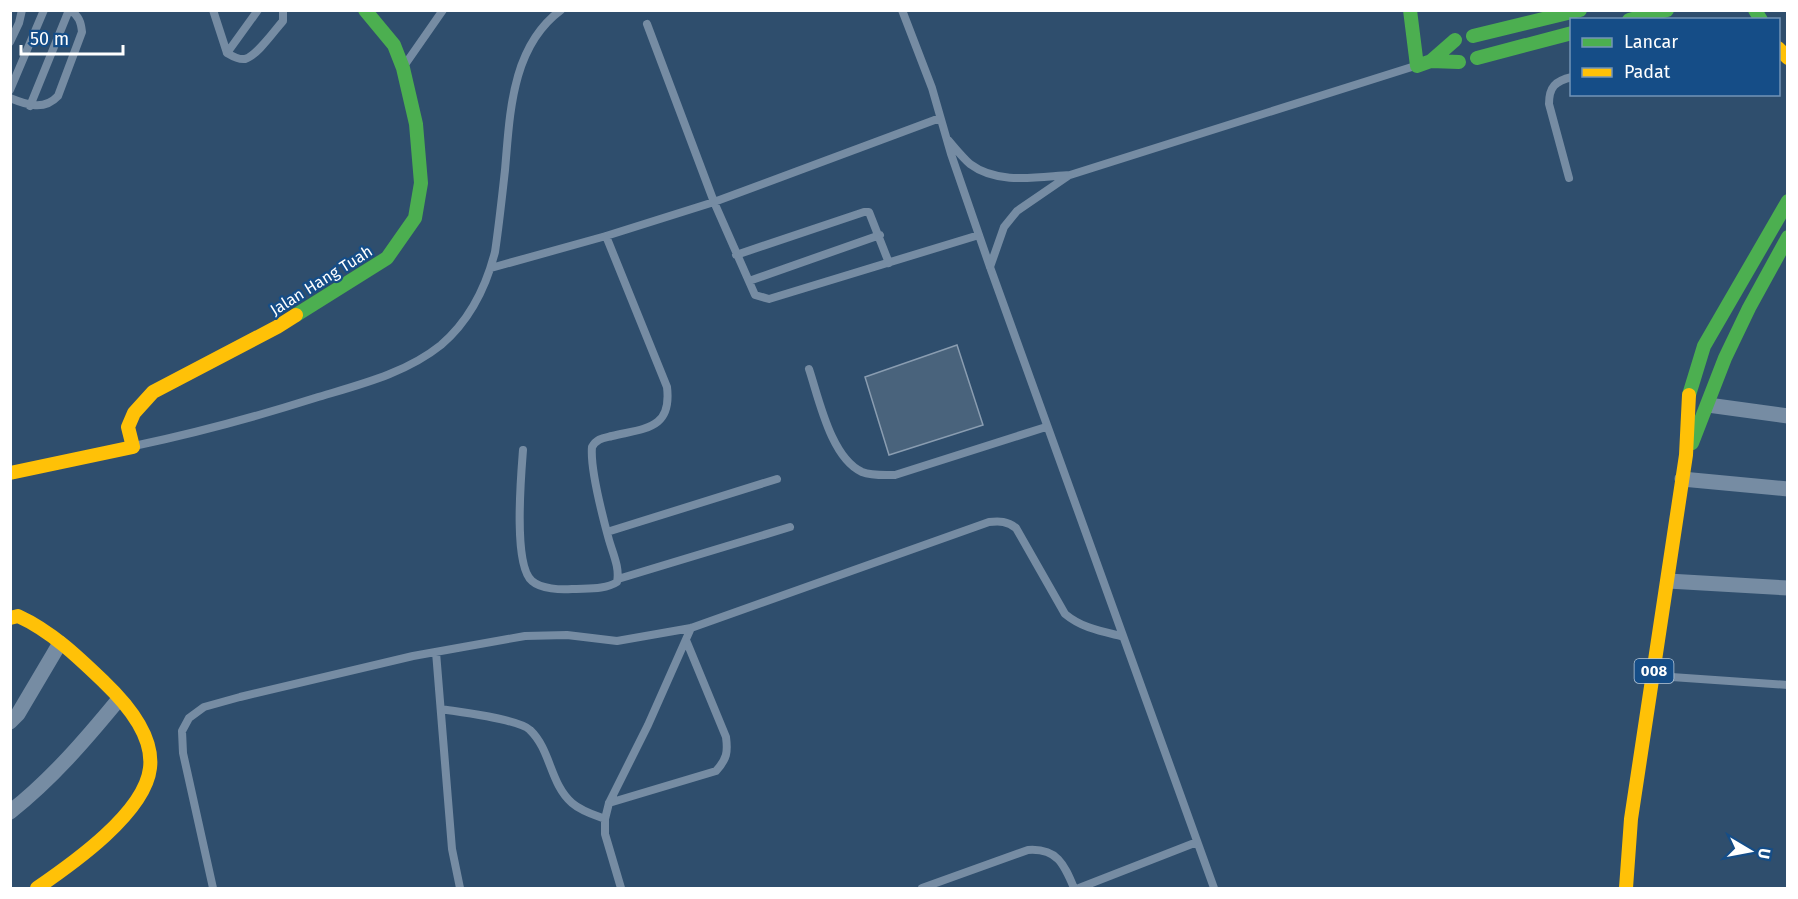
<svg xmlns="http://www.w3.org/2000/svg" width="1798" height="899" viewBox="0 0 1798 899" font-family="'Fira Sans',sans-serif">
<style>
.building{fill:#49637c;stroke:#8a9db1;stroke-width:1.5}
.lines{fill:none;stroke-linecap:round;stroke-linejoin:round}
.lane{stroke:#768ca3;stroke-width:8}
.street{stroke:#768ca3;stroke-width:15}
.fast{stroke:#4caf50;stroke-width:14}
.slow{stroke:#ffc107;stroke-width:14}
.labels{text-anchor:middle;stroke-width:4.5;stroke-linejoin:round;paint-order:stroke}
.shield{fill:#154d87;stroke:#b9cadb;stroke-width:1.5}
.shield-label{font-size:15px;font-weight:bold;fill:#fff}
.street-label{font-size:16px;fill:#fff;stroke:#154d87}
</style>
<rect width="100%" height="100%" fill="#2f4e6d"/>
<!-- building -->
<path class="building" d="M957,345L983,425L889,455L865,377Z"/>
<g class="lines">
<!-- lane -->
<path class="lane" d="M213,10L227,53C232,56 238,60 245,59C257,56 274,31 283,21V10
M902,10L932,88L951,154L990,267L1214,888
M647,24L714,202L755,295L769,299L979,235
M10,42L19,23L22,10
M227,53L258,10
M404,66L443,10
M10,90L44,10
M10,98C27,105 44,111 58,96L82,32C81,22 79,16 70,10
M30,106L69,10
M948,140C955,148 962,157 970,164C998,185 1037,177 1070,175L1415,66
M1569,178L1549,104C1549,87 1555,81 1572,77
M736,255L864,212H869L889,263
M990,267L1004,227L1017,211L1068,176
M491,268L606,236L714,202L940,118
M749,281L880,235
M809,369C819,399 831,458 862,472C872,476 884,475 895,475L1046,427
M134,446C196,433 255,417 315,398C358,385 405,374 441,345C469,321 486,287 495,252C499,225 502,197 505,170C510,114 511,47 561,10
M523,450C521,476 513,565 532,581C541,589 561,590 572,589C587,588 605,590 617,582C620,568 613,554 609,540C603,518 590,468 592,447C597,438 604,438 612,436C646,428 672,429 667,387L606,236
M607,532L777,479
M618,579L790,527
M436,652L452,849L460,888
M1657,676L1788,685
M441,709C459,712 519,719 530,730C551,750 550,784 572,803C581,811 594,815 605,819
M609,803L716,771C727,759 728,752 726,737L686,640
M213,888L183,753L182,731L189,718L204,707L240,697L413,656L525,636L567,635L617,641L691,628L989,522C1000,521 1007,521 1016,528L1065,614C1082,628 1100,631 1121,636
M621,888L605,834V819L609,803L648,725L691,628
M922,888L1028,850C1057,848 1064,864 1074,888
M1079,888L1197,842"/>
<!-- street -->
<path class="street" d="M1708,405L1788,416
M1682,479L1788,489
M1668,581L1788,588
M10,722L18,714L60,643
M10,812C52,779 86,739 119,699"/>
<!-- fast -->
<path class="fast" d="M1410,10L1417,66L1431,61L1459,62
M1755,10L1761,20
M1629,20L1667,10
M1473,36L1580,10
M1477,58L1572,33
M1431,61L1455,40
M296,315L387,258L415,218L421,183L416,124L403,68L394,45L365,10
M1689,395L1704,346L1788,201
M1692,443L1725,358L1749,308L1788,237"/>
<!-- slow -->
<path class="slow" d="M1778,48L1788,58
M10,473L133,447L128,427L134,413L153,392L277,327L296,315
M10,618L18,616C51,631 78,657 104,682C126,703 154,735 150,768C145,813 72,864 37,888
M1626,888L1631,819L1686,455L1689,395"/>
</g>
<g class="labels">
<!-- shield labels -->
<rect class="shield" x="1634.5" y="659" width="39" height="24" rx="4.5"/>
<g class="shield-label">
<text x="1654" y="676">008</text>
</g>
<!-- street labels -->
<g class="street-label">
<text transform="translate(321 280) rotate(-32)" y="6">Jalan Hang Tuah</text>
</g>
</g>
<!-- border -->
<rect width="1798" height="899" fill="none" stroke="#ffffff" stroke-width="24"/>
<!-- legend -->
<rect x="1570" y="18" width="210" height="78" fill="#154d87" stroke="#7394b7" stroke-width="1.5"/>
<rect x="1582" y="38" width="30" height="9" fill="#4caf50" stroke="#7394b7" stroke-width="1.5"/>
<text x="1624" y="48" font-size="18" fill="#ffffff">Lancar</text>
<rect x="1582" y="68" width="30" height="9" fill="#ffc107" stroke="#7394b7" stroke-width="1.5"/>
<text x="1624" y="78" font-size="18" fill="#ffffff">Padat</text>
<!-- north arrow -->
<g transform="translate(1750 851) rotate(100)" stroke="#154d87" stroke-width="4.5" paint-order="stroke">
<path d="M0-4.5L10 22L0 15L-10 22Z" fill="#ffffff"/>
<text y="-9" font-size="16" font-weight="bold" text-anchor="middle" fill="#ffffff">U</text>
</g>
<!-- scale -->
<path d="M21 45v9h102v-9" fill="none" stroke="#ffffff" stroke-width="3"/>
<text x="30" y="45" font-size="18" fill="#ffffff" stroke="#154d87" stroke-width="4.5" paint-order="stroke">50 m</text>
</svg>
